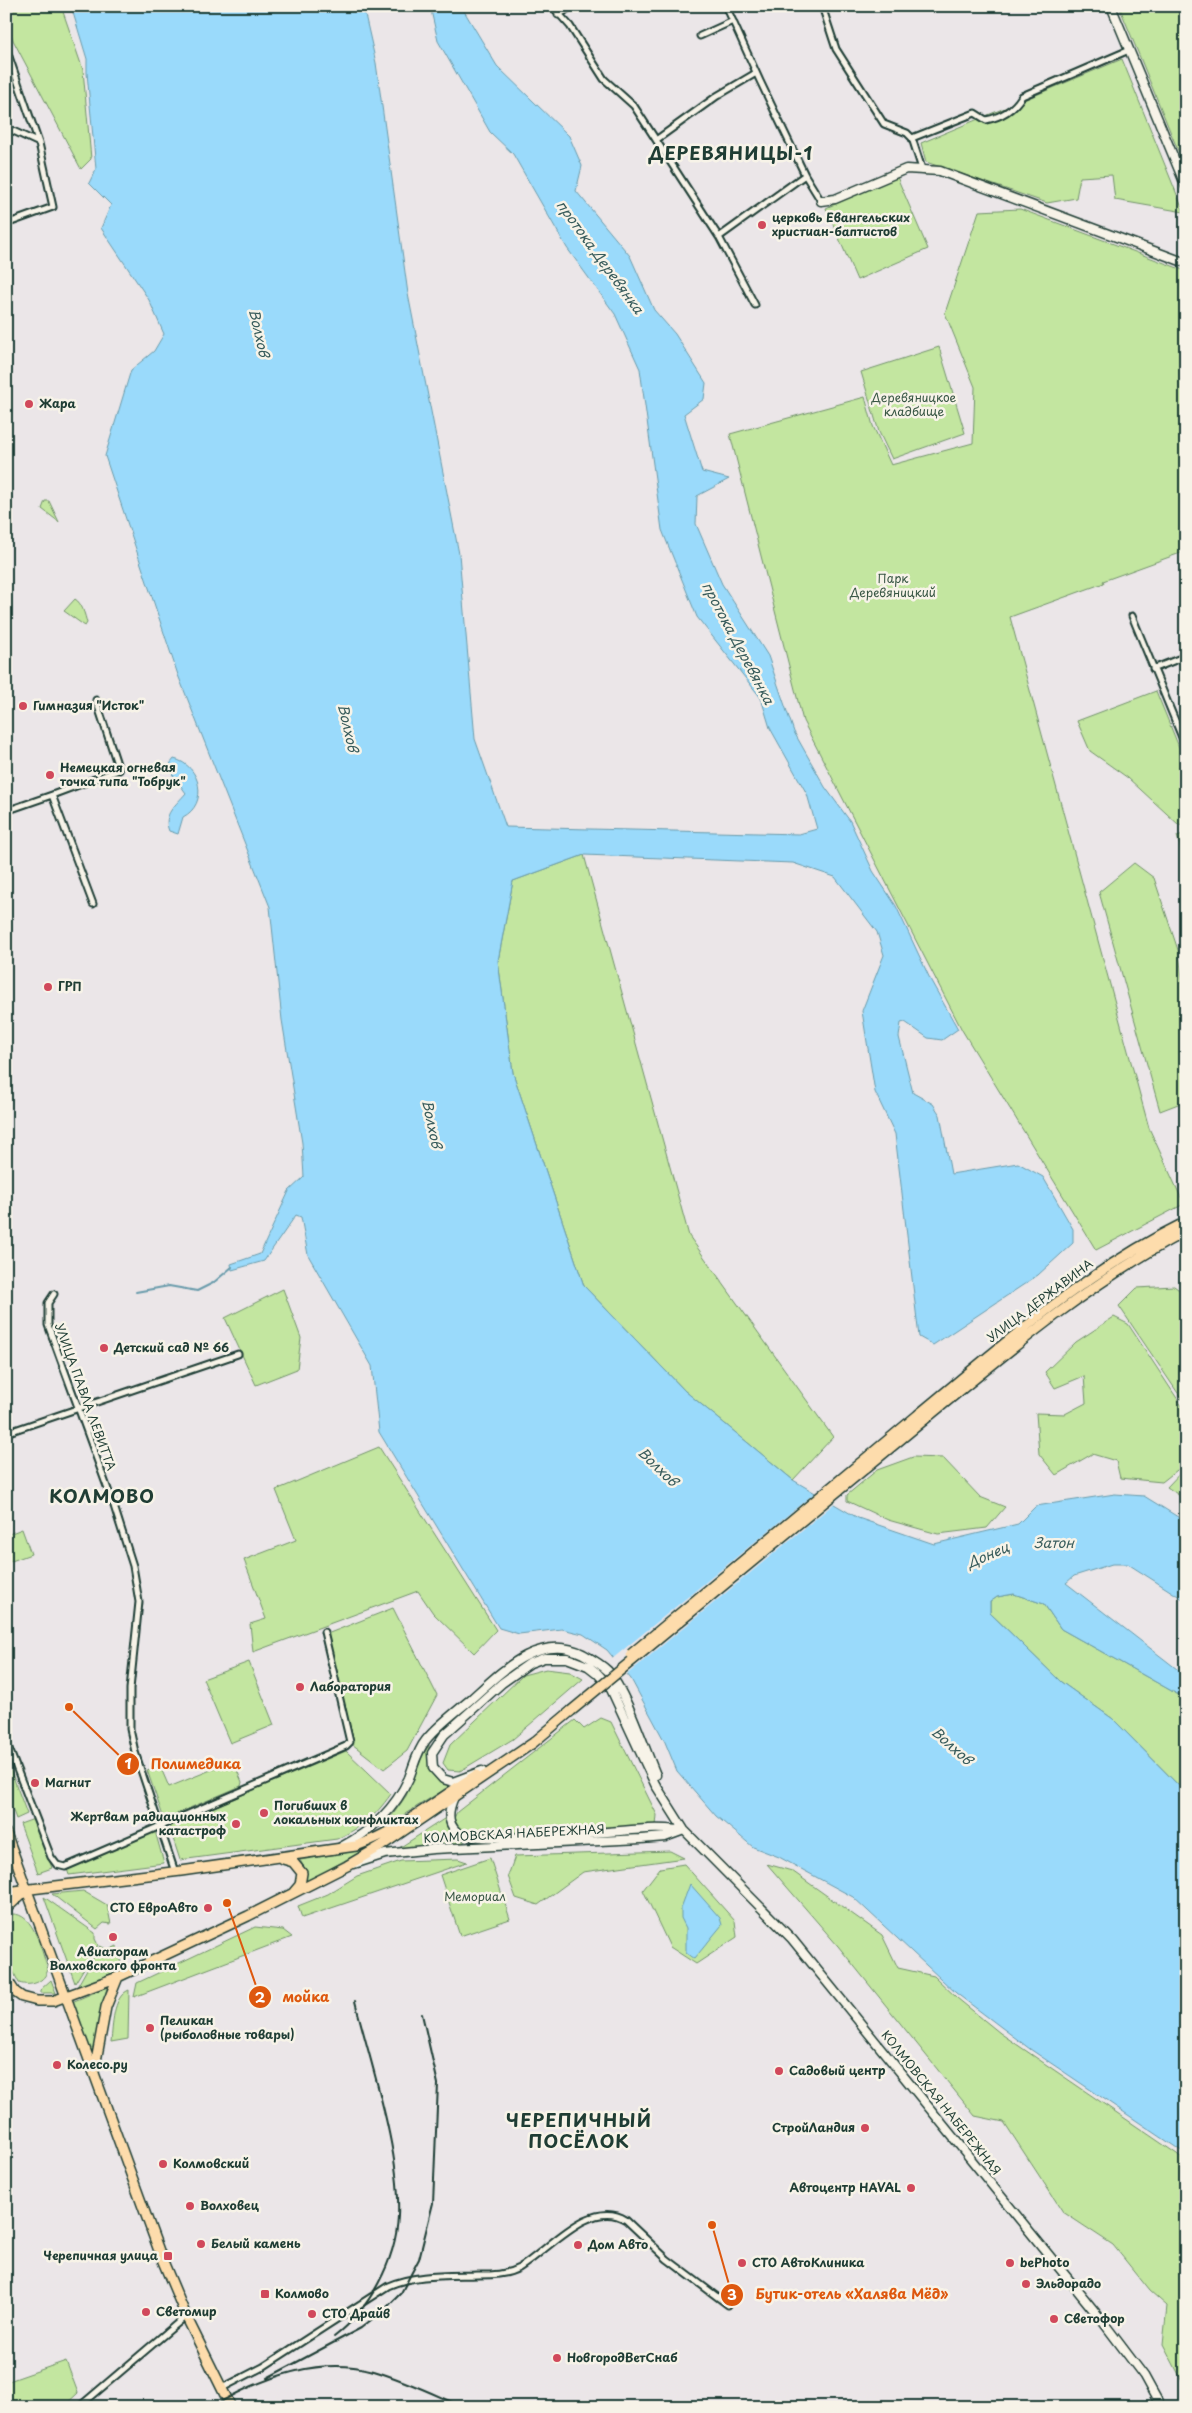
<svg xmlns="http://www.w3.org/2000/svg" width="1192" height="2413" viewBox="0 0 1192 2413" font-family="'Playpen Sans',sans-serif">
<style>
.green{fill:#c3e6a0;stroke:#71926a}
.water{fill:#9adafb;stroke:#699bab}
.pier{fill:#ebe6e8}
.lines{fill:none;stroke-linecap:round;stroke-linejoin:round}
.stream{stroke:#699bab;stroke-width:2}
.street-casing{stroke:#1f3d34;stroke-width:9}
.secondary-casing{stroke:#1f3d34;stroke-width:11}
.primary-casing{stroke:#1f3d34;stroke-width:12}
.street{stroke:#f7f3e8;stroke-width:5}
.secondary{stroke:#f7f3e8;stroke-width:8}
.primary{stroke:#fddcac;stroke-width:9}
.rail{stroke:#1f3d34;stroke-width:2}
.primary-bridge-casing{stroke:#1f3d34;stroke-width:12;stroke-linecap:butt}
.primary-bridge{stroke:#fddcac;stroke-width:9}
.poi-dot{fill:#d1495b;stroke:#f7f3e8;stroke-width:2}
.labels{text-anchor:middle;stroke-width:5;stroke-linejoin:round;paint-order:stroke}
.poi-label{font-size:12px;font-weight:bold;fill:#1f3d34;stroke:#f7f3e8;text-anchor:start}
.park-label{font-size:12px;fill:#385644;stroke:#f7f3e8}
.street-label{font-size:12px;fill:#1f3d34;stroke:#f7f3e8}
.water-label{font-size:14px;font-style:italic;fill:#385c5c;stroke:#f7f3e8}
.district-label{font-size:18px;font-weight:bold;letter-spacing:1px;fill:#1f3d34;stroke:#f7f3e8}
.leader{fill:none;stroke:#de580e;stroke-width:2}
.callout-dot{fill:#de580e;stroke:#f7f3e8;stroke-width:2}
.mark-label{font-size:15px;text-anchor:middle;font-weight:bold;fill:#fff}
.callout-label{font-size:14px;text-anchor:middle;font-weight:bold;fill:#de580e;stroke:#f7f3e8;stroke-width:5;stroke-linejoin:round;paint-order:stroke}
</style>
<rect width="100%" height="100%" fill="#ebe6e8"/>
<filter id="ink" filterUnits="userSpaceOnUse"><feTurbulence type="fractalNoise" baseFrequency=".02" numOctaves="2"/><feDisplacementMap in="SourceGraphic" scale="10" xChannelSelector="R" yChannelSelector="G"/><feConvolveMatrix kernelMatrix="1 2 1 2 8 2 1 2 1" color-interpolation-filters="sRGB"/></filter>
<g filter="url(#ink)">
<!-- green -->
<path class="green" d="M6,6H61L83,70L91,159L81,169L13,40L6,18Z
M1119,6H1186V170Z
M1122,59L1184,212L1115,200L1112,175L1080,177L1076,198L1047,203L926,162L921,143Z
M897,177L928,249L857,280L826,208Z
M1020,209L1186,271V551L1103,581L1104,583L1010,617L1149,1128L1184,1204L1096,1250L962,1030L803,721L730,434L865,397L873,426L891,465L973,443L975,387L945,313L979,211Z
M939,347L965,433L892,459L879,432L861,372Z
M45,501H49L59,522L42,509Z
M75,599C82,603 85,615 87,623L85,626L64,611Z
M1156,691L1186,764V822L1179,825L1128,778L1090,751L1077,721Z
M1186,833V866L1177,836Z
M584,855L689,1236L833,1437L793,1480L685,1391L584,1286L513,1073L498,961L513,881Z
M1134,863L1154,878L1179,953L1186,1011V1101L1160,1111L1099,892Z
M1174,1286L1186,1295V1405L1119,1306L1137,1288Z
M283,1289L301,1338L297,1369L256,1385L225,1318Z
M1114,1317L1128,1324L1186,1412V1463L1162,1482L1120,1478L1116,1461L1092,1454L1056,1475L1039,1454L1036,1413L1065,1414L1086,1403L1084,1376L1055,1388L1045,1372L1076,1342Z
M379,1447L496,1630L474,1653L433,1613L418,1591L253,1652L250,1624L266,1619L244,1560L296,1540L276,1490Z
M913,1457L943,1458L980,1497L1005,1507L987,1528L938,1534L888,1520L847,1501V1495L877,1470Z
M1186,1467V1497L1183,1498L1167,1487Z
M22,1529L31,1554L6,1563V1535Z
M1014,1594L1044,1604L1061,1629L1186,1699V1793L1113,1719L1061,1682L990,1613V1602L997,1597Z
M393,1608L437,1695L407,1751L384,1769L352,1744L327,1634Z
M249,1662L274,1725L230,1743L203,1679Z
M546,1669L570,1672L583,1679L513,1739L460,1771L448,1770L443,1763L450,1745L523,1675Z
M601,1718L611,1722L657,1815L656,1826L494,1835L470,1834L460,1830L454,1818L457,1812L575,1720L584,1729Z
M429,1745C428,1769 430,1774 450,1786L384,1827L406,1796L422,1757Z
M346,1751L391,1794C374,1818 363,1826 337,1839L180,1860L169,1826Z
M6,1758L27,1814L16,1819L12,1808L7,1809L6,1807Z
M233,1761L242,1782L241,1786L164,1819L147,1770L160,1766L169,1787Z
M447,1817L455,1836L468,1844L396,1850Z
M34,1819L52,1868L38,1873L20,1824Z
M155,1831L164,1863L69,1875L67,1869Z
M363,1850L305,1883L307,1873L300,1860Z
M670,1851L684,1858L583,1872L538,1905L516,1898L508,1876L515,1856Z
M490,1858L510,1919L460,1936L440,1875Z
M458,1859L467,1862L302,1918L298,1906L328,1894L357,1876L401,1861Z
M684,1864L735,1921L737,1937L696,1964L670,1947L643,1890L660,1868Z
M767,1864L792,1871L882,1935L898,1968L934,1976L957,1998L1000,2033L1177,2154L1186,2162V2388L1163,2344L1167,2306L1150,2291L1113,2245L1063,2212L1004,2122L975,2116L838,1946Z
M83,1891L107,1905L111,1924L104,1923L97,1929L52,1894Z
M44,1897L95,1933V1939L98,1945L75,1983Z
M11,1914C35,1912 41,1952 48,1969C45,1982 31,1987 19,1983L6,1957V1916Z
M255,1927L283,1930L292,1937L134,1997L137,1983Z
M100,1946L109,1950L117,1946L122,1969L77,1987Z
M51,1980L56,1993H40V1990Z
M107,1987L92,2057L72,2002Z
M129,1990L128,2039L111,2042C113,2026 112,1997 129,1990Z
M66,2361L78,2393L63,2407H8L6,2382Z"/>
<!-- water -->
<path class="water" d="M71,6H363L376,63L408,294L459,554L475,739L506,827L799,834L817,829L807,794L770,728L761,698L697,617L662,530L640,369L615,314L567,248L513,154L490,132L438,41L430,6H461L497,66L569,136L582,166L576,191L630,256L654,310L675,334L706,383L704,399L684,414L702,472L729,479L697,496L696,524L722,584L768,656L794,732L825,787L850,821L873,871L896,906L931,981L958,1029L942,1040L928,1038L905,1022L901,1023L899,1037L913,1093L933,1104L940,1115L951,1174L1018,1163L1043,1177L1073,1229V1243L1038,1275L933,1345L919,1337L895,1134L875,1092L862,1011L884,955L877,932L835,877L793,863L584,855L513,881L498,961L513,1073L584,1286L685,1391L793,1480L858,1518L934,1544L1018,1524L1036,1506L1115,1494L1144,1496L1186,1522V1601L1128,1564H1112L1074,1576L1066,1583L1186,1676V1699L1061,1629L1044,1604L1014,1594L997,1597L990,1602V1613L1061,1682L1113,1719L1186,1793V2154L1030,2049L956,1993L853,1897L779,1857L753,1847L716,1816L677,1771L665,1742L631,1679L607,1650L583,1634L562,1629L519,1634L499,1628L379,1432L372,1366L308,1255L301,1217L296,1215L264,1261L232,1270L231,1264L260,1254L289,1191L304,1177L302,1143L282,1020L270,907L178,675L105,456L131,370L154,351L164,334L149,300L101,228L111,205L89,183L96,169L87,73V59Z
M174,759C201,765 209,804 183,817L178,834L169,831C162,814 176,805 186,793L170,771V764Z
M690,1884L720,1918L722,1925L694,1959L686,1953V1928L681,1918V1908Z"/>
<!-- pier -->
<path class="pier" d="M817,1491L836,1502L625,1676L612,1659Z"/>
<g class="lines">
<!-- stream -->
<path class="stream" d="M136,1292L169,1286L197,1291L213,1283L232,1267"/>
<defs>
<path id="street" d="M552,6L570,26L604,79L634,106L719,237L755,305
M726,6L760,81L805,175L821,201
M822,6L836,49L884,124L907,133L912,138L922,169
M558,15L573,6
M700,36L733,21
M6,48L39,143L53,207L6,224
M9,129L39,143
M912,138L975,113L986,120C1001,117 1014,109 1022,96L1129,50
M656,140L717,96L756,73
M719,237L805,175
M1132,616L1186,747
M1153,669L1186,656
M52,795L119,770L96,700
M6,811L52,795L93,904
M54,1294L48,1303V1325L114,1506L133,1566L139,1602L130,1689V1729L135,1752L175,1872
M6,1433L238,1354
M6,1741L51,1857L57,1865L65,1867L346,1746L350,1742L324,1632
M222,2388L263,2367L388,2286C415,2274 448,2276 478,2275C492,2275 506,2275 519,2268C548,2251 590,2197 626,2220L667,2259L728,2305
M79,2407L186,2316"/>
<path id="secondary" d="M1111,6L1186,187
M821,201L835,199L906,169L940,171L1186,263
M482,1771L453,1782L443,1779L433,1768L432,1753L444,1735L502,1683L530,1663L544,1658H567L588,1666L597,1673L610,1687L655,1784L684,1830L792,1939L1100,2318L1144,2376L1161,2407
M454,1797C449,1808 446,1823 457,1832C473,1846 619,1830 648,1829C659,1828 669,1829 679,1830
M341,1847C372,1831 395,1809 409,1778C414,1765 417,1751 426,1740C438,1725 456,1712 471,1699C501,1672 539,1632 583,1654C592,1659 601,1664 608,1671C626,1692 644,1747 656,1775
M354,1864L385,1854L433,1849L641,1839L665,1837L684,1830"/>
<path id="primary" d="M919,1414C1004,1344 1086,1271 1186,1222
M924,1420C1007,1352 1090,1282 1186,1231
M6,1833L162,2259L186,2316L231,2407
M283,1859L293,1862L302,1873L300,1885L294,1892
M6,1892L181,1871L356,1846C399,1831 437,1800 476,1775
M6,1909L26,1890
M6,1978L15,1992L22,1997L37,2001H53L118,1977L248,1916L347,1866L381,1846L533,1743L571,1711
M94,2072L106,2007L118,1977"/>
</defs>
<!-- street casing -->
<use href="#street" class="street-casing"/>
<!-- secondary casing -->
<use href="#secondary" class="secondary-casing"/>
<!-- primary casing -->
<use href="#primary" class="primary-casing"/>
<!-- street -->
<use href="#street" class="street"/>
<!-- secondary -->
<use href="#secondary" class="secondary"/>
<!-- primary -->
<use href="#primary" class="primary"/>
<!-- rail -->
<path class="rail" d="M334,2337C369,2310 396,2261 398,2216C401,2153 371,2065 355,2001
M267,2378L361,2328L386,2308L401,2293L419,2259L433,2203L438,2084L422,2014
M212,2407C259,2379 318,2355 374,2371C401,2379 427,2391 452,2402"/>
<defs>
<path id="primary-bridge" d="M631,1654L919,1414
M571,1711L924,1420"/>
</defs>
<!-- primary-bridge casing -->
<use href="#primary-bridge" class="primary-bridge-casing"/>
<!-- primary-bridge -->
<use href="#primary-bridge" class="primary-bridge"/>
</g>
</g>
<!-- markers -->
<g class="poi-dot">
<circle cx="762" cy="225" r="5"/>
<circle cx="29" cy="404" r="5"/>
<circle cx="23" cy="706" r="5"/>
<circle cx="50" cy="775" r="5"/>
<circle cx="48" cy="987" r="5"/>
<circle cx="104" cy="1348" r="5"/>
<circle cx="300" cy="1687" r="5"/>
<circle cx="35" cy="1783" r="5"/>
<circle cx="264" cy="1813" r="5"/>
<circle cx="236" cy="1824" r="5"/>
<circle cx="208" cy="1908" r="5"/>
<circle cx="113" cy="1937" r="5"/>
<circle cx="150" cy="2028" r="5"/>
<circle cx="57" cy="2065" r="5"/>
<circle cx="779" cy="2071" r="5"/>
<circle cx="865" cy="2128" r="5"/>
<circle cx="163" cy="2164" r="5"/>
<circle cx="911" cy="2188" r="5"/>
<circle cx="190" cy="2206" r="5"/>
<circle cx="201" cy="2244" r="5"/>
<circle cx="578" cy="2245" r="5"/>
<rect x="163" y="2251" width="10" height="10" rx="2.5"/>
<circle cx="742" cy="2263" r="5"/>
<circle cx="1010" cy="2263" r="5"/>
<circle cx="1026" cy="2284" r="5"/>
<rect x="260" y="2289" width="10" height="10" rx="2.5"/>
<circle cx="146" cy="2312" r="5"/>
<circle cx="312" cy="2314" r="5"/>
<circle cx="1054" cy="2319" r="5"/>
<circle cx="557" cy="2358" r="5"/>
</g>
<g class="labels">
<!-- poi labels -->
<g class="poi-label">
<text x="772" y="222">церковь Евангельских<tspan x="772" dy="14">христиан-баптистов</tspan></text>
<text x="39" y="408">Жара</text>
<text x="33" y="710">Гимназия "Исток"</text>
<text x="60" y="772">Немецкая огневая<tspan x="60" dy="14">точка типа "Тобрук"</tspan></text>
<text x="58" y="991">ГРП</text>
<text x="114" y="1352">Детский сад № 66</text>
<text x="310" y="1691">Лаборатория</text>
<text x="45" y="1787">Магнит</text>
<text x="274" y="1810">Погибших в<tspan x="274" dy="14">локальных конфликтах</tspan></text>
<text x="226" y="1821" text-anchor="end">Жертвам радиационных<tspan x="226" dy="14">катастроф</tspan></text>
<text x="198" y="1912" text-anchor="end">СТО ЕвроАвто</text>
<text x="113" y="1956" text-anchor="middle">Авиаторам<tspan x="113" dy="14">Волховского фронта</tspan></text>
<text x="160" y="2025">Пеликан<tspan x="160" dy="14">(рыболовные товары)</tspan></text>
<text x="67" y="2069">Колесо.ру</text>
<text x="789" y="2075">Садовый центр</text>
<text x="855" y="2132" text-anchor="end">СтройЛандия</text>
<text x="173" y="2168">Колмовский</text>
<text x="901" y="2192" text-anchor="end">Автоцентр HAVAL</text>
<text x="200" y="2210">Волховец</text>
<text x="211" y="2248">Белый камень</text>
<text x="588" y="2249">Дом Авто</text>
<text x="158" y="2260" text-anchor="end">Черепичная улица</text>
<text x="752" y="2267">СТО АвтоКлиника</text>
<text x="1020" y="2267">bePhoto</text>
<text x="1036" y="2288">Эльдорадо</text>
<text x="275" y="2298">Колмово</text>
<text x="156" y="2316">Светомир</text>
<text x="322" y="2318">СТО Драйв</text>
<text x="1064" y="2323">Светофор</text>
<text x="567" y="2362">НовгородВетСнаб</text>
</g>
<!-- park labels -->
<g class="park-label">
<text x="914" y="402">Деревяницкое<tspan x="914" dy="14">кладбище</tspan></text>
<text x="893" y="583">Парк<tspan x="893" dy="14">Деревяницкий</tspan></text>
<text x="475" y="1901">Мемориал</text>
</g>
<!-- street labels -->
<g class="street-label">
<text transform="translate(1040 1301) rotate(-37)" y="4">УЛИЦА ДЕРЖАВИНА</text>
<text transform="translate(85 1397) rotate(70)" y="4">УЛИЦА ПАВЛА ЛЕВИТТА</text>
<text transform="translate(514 1834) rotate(-3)" y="4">КОЛМОВСКАЯ НАБЕРЕЖНАЯ</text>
<text transform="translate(941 2103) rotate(51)" y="4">КОЛМОВСКАЯ НАБЕРЕЖНАЯ</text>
</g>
<!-- water labels -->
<g class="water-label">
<text transform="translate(600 257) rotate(54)" y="5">протока Деревянка</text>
<text transform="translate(259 333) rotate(77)" y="5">Волхов</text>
<text transform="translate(738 643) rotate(62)" y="5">протока Деревянка</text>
<text transform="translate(348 728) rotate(77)" y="5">Волхов</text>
<text transform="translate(432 1124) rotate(78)" y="5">Волхов</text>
<text transform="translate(658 1467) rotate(44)" y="5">Волхов</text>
<text x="1054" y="1548">Затон</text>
<text transform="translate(988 1555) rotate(-23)" y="5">Донец</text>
<text transform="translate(952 1746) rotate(42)" y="5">Волхов</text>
</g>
<!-- district labels -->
<g class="district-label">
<text x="731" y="160">ДЕРЕВЯНИЦЫ-1</text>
<text x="102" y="1503">КОЛМОВО</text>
<text x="579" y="2127">ЧЕРЕПИЧНЫЙ<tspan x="579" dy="21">ПОСЁЛОК</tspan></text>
</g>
</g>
<!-- callouts -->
<path class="leader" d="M69 1707L128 1764M227 1903L260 1997M712 2225L732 2295"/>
<g class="callout-dot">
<circle cx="69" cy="1707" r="5"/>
<circle cx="227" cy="1903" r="5"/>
<circle cx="712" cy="2225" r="5"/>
<circle cx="128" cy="1764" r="12"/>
<circle cx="260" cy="1997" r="12"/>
<circle cx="732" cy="2295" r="12"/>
</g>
<g class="mark-label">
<text x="128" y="1769">1</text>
<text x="260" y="2003">2</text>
<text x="732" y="2300">3</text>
</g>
<g class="callout-label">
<text x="196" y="1769">Полимедика</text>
<text x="306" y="2002">мойка</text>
<text x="852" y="2299">Бутик-отель «Халява Мёд»</text>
</g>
<!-- margin -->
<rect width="1192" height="2413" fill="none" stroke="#f7f3e8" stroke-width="25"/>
<rect x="12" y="12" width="1167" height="2388" fill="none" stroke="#1f3d34" stroke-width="2" filter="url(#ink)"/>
</svg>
